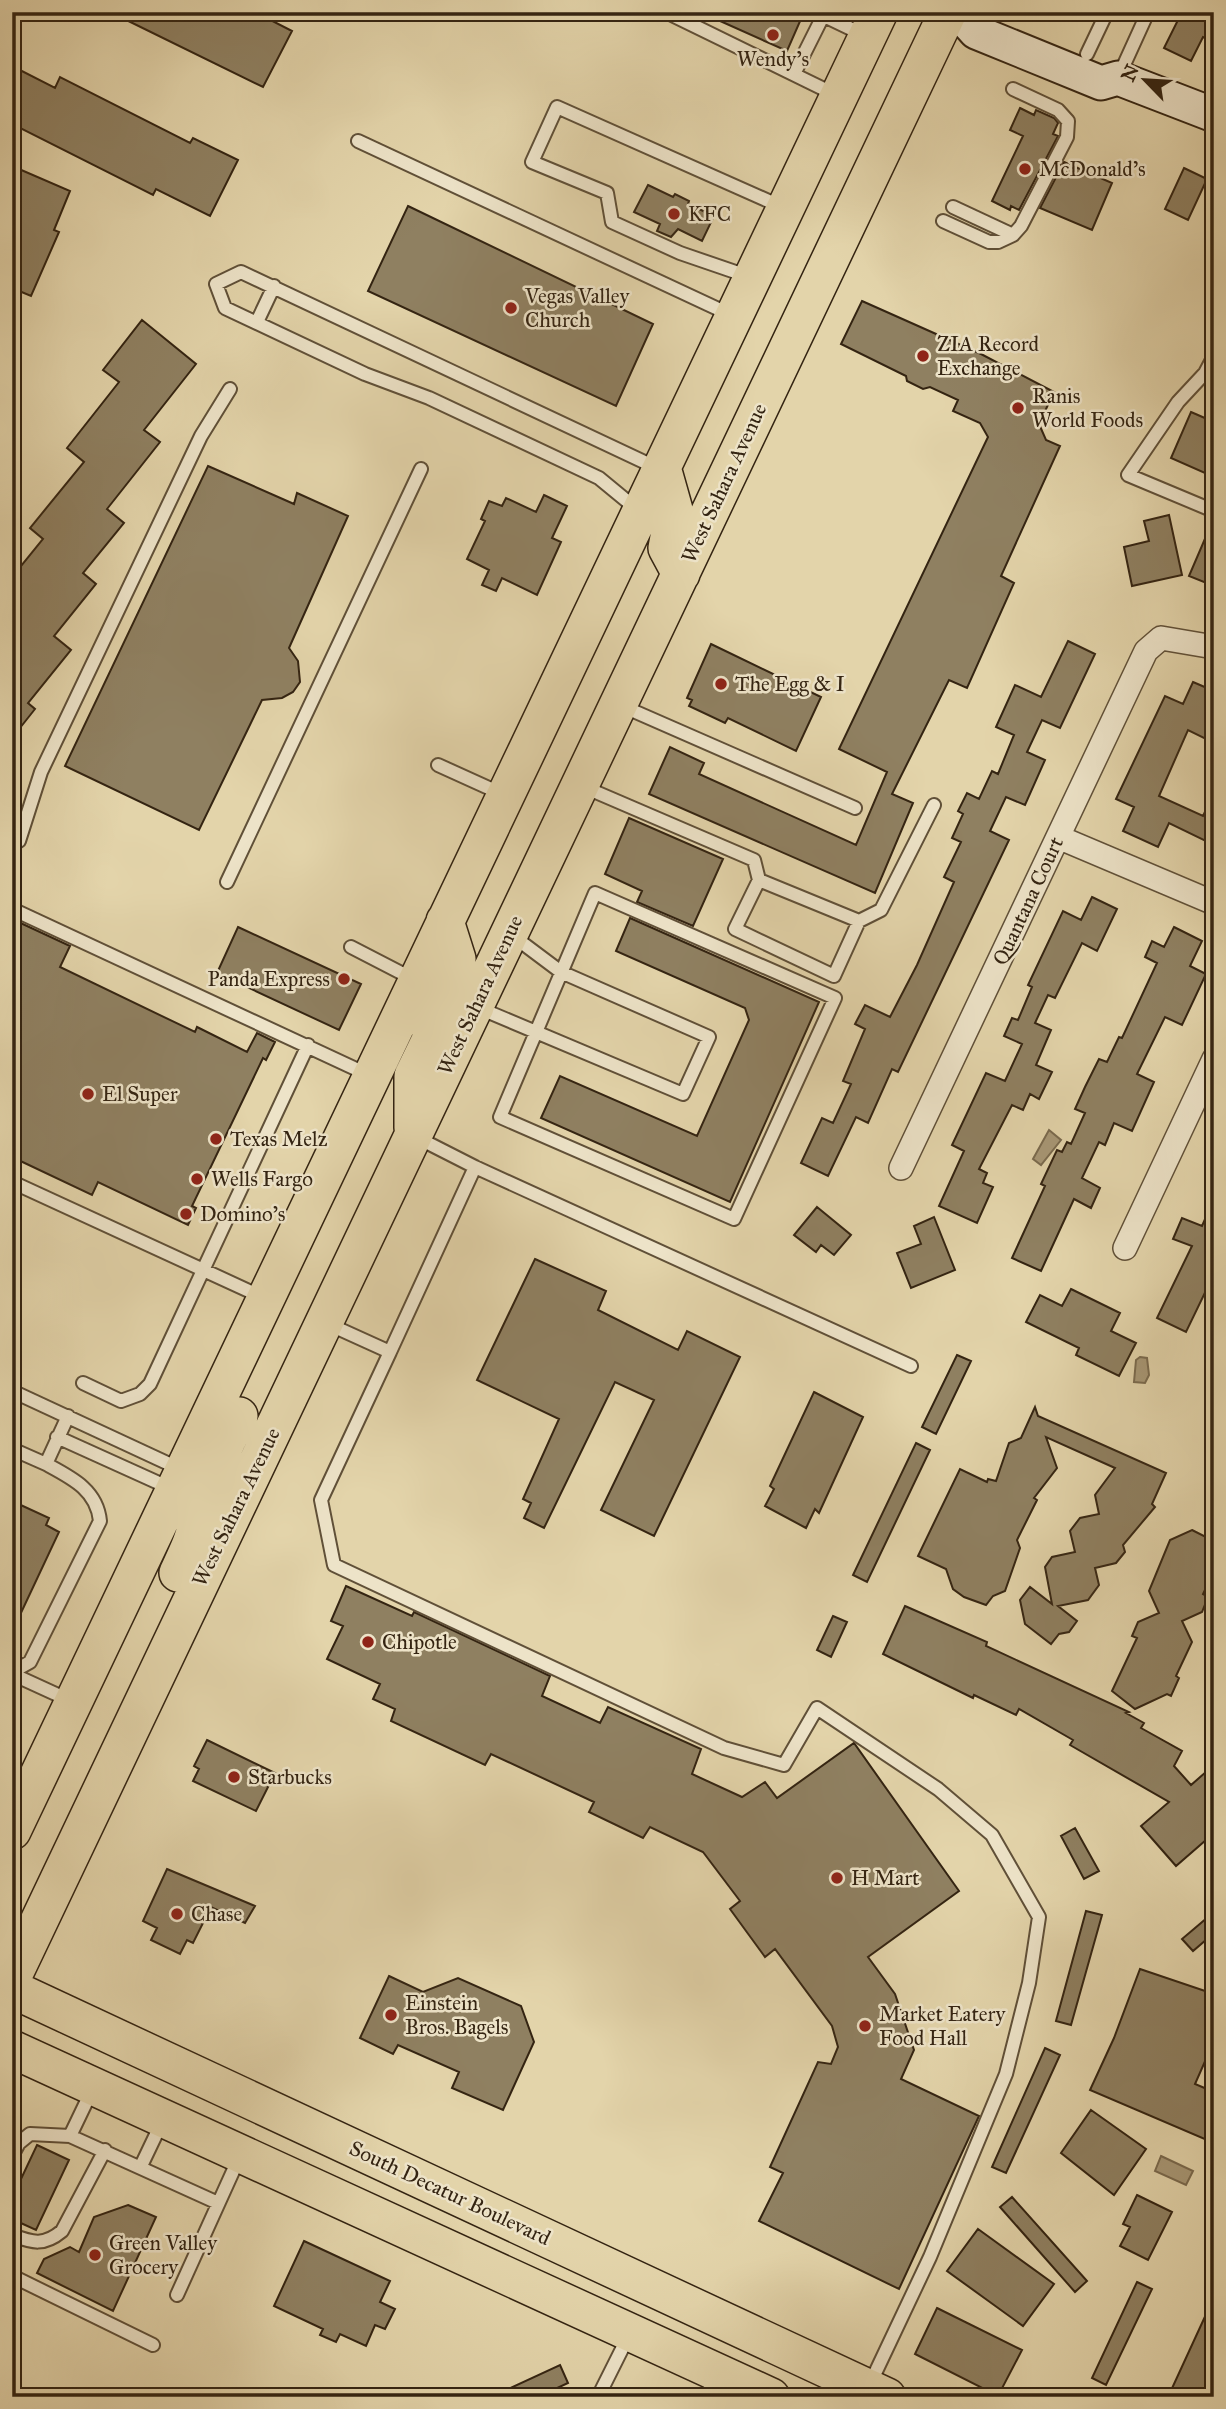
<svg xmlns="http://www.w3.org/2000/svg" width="1226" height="2409" viewBox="0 0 1226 2409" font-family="'IM FELL Great Primer',serif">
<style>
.water{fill:#a89876;stroke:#7a6a4e;stroke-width:2}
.building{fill:#8f8061;stroke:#342412;stroke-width:2}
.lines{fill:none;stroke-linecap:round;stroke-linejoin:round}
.service-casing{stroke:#605038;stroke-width:16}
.minor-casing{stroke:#605038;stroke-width:26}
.secondary-casing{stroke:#342412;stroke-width:37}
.primary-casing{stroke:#342412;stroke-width:40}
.service{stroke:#ede3c8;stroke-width:12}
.minor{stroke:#ede3c8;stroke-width:23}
.secondary{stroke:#ede3c8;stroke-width:33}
.primary{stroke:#e3d4aa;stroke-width:37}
.poi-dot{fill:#8f2418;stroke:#ede3c8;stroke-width:2.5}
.labels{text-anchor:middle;stroke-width:5;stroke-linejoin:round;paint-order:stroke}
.poi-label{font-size:21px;fill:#342412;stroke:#ede3c8;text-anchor:start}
.street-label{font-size:21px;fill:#342412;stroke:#ede3c8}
</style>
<rect width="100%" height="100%" fill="#e3d4aa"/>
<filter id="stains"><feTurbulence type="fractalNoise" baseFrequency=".00286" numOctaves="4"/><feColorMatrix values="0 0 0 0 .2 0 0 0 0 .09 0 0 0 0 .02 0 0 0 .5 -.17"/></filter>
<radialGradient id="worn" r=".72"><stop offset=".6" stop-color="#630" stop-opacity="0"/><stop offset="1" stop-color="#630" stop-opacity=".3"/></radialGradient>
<!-- water -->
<path class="water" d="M1049,1130L1061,1140L1041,1165L1033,1159Z
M1140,1357L1147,1358L1149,1375L1145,1383L1134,1382L1136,1360Z
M1161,2156L1193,2171L1186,2185L1155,2171Z"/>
<!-- building -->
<path class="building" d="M110,12H255L292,31L263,87Z
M700,12H785L801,19L787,51Z
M1182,12H1199L1214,20V42L1203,37L1191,61L1164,48Z
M12,66L55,88L60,77L190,143L193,138L238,160L210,216L156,189L153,195L12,124Z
M1020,108L1034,115L1036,110L1054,118L1058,123L1053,134L1058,136L1019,210L1011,206L1010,210L992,201L1023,136L1010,130Z
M1064,162L1112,183L1092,230L1040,208Z
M12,166L70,191L54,230L59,232L31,296L12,288Z
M1184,168L1207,179L1188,220L1165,209Z
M648,185L673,197L675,194L689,201L688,204L714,216L702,241L678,229L671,237L657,231L660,224L634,212Z
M408,206L653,324L616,406L368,291Z
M862,301L981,354L1054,392L1039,424L1046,440L1060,446L1001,576L1014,583L967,688L949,680L892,794L913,803L875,893L649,794L670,747L704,763L699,774L856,845L887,772L839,749L988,437L980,423L953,411L958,400L930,387L923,389L907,381L906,376L841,344Z
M142,320L196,364L144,430L160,442L107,509L124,523L83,573L96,584L54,636L71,650L28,703L35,709L12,738V612L20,603L12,597V577L43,539L30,528L84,462L67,448L119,382L103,370Z
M1191,412L1214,422V477L1171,458Z
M208,466L294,504L297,493L348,516L289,648L298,661L300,682L293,692L282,698L262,700L199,830L65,766Z
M544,495L567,506L552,538L561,542L537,595L502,578L496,591L482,585L489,570L467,559L485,521L481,519L489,501L502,506L506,498L536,512Z
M1169,515L1182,575L1132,586L1124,547L1149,541L1144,521Z
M1213,520H1214V586L1189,576Z
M1068,641L1095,654L1060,728L1042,720L1027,752L1045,760L1025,805L1006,797L990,831L1009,840L898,1072L892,1069L868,1123L856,1117L828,1176L801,1163L822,1118L833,1123L851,1084L843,1081L865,1029L855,1024L865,1005L890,1017L917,965L954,882L944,877L961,842L952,838L963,814L958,811L967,793L979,799L992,771L998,774L1014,735L996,727L1015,685L1041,697Z
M711,644L821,697L796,751L728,718L725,723L689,706L692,700L687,698Z
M1193,682L1214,691V727L1208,740L1188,730L1159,796L1203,816L1214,793V845L1169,823L1158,847L1123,831L1134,807L1116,799L1165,696L1183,704Z
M629,818L723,859L693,926L637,902L642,891L605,874Z
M1092,897L1117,909L1097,951L1082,943L1055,998L1048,995L1035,1023L1051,1030L1036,1065L1052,1072L1039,1099L1030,1094L1023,1110L1012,1105L979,1169L987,1173L983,1183L993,1187L977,1223L939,1206L964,1151L952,1145L986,1073L1005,1081L1022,1044L1004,1036L1012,1018L1018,1020L1032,987L1028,985L1063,911L1081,920Z
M630,918L819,1002L730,1202L541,1118L560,1076L697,1136L749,1020L745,1008L616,951Z
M12,919L70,946L60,967L195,1032L197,1027L247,1052L257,1033L275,1042L266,1060L263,1058L192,1206L196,1208L188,1225L98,1182L92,1195L12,1157Z
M238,927L361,984L339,1030L217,973Z
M1174,927L1202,941L1190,966L1206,974L1182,1025L1165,1017L1137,1074L1154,1082L1132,1131L1114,1123L1105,1145L1099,1142L1082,1178L1100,1188L1091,1208L1074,1199L1041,1271L1012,1258L1045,1186L1041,1184L1057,1150L1062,1152L1067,1142L1071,1144L1085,1113L1075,1109L1085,1087L1099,1059L1107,1062L1119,1037L1122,1038L1157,963L1145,957L1152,941L1164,947Z
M1214,1199V1274L1186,1332L1157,1318L1192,1246L1173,1239L1182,1218L1202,1226Z
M817,1207L851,1235L834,1255L821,1245L816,1252L794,1235Z
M934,1217L955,1270L911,1288L897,1253L921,1244L914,1226Z
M535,1259L606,1291L598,1310L678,1350L687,1331L740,1357L654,1536L601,1510L654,1400L615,1382L544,1528L524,1518L531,1503L523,1499L559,1419L477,1380Z
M1071,1289L1120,1313L1111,1331L1136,1343L1119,1376L1076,1355L1079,1348L1026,1322L1040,1295L1062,1306Z
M957,1355L971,1361L936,1434L922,1427Z
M814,1392L863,1417L819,1513L815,1509L806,1528L765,1506L774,1489L770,1486Z
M1035,1407L1038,1416L1166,1473L1152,1504L1155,1507L1123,1545L1125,1552L1116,1563L1095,1568L1099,1585L1088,1600L1058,1606L1077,1621L1069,1632L1059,1634L1051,1644L1025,1624L1020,1600L1030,1587L1052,1604L1045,1567L1052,1557L1075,1552L1070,1531L1080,1518L1099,1514L1095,1495L1115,1468L1046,1437L1057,1468L1034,1498L1037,1500L1017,1540L1020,1548L1005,1591L993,1596L986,1605L964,1597L953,1589L946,1569L918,1556L960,1469L987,1482L988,1479L996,1481L1009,1443L1021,1438Z
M916,1443L930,1450L867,1582L853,1575Z
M12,1501L49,1518L46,1525L59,1532L12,1632Z
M1192,1530L1214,1541V1571L1203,1594L1208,1597L1202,1612L1182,1621L1192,1642L1176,1676L1179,1678L1171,1696L1167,1694L1135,1709L1112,1691L1137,1638L1132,1636L1138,1622L1159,1613L1149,1591L1170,1540Z
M346,1586L412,1616L414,1612L550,1676L542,1696L600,1723L608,1707L701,1749L692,1774L742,1797L765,1782L777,1798L854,1743L959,1891L868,1957L895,1994L914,2050L901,2079L979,2116L899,2289L759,2221L783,2173L770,2167L818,2062L831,2064L838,2047L832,2026L775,1949L765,1957L730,1909L740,1901L703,1852L650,1827L643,1838L589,1812L594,1802L491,1754L485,1765L391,1721L395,1709L373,1699L380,1684L327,1659L343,1626L331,1621Z
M905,1606L987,1642L986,1646L1129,1712L1126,1713L1144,1723L1141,1728L1182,1751L1174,1766L1191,1785L1214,1765V1833L1176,1866L1141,1826L1169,1802L1070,1745L1073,1740L1019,1709L1016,1715L974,1695L973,1698L883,1654Z
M833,1616L847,1622L831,1657L817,1650Z
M207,1740L275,1773L256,1811L193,1781L199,1769L194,1766Z
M1075,1828L1099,1871L1084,1879L1061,1836Z
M167,1869L255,1906L245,1923L211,1907L193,1943L187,1940L180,1954L151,1940L157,1928L143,1921Z
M1086,1911L1102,1915L1071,2025L1056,2021Z
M1214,1912V1933L1193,1951L1182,1939Z
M1140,1969L1214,1994V2041L1195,2084L1214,2092V2143L1090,2090L1114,2038Z
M389,1976L423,1992L458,1978L521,2006L534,2042L503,2110L452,2088L459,2072L398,2045L393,2054L360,2038Z
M1045,2048L1060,2055L1006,2173L992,2167Z
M1091,2110L1146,2149L1114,2195L1061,2153Z
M37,2145L69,2160L36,2230L12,2219V2198Z
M1137,2195L1172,2212L1148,2260L1120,2246L1130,2227L1123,2224Z
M1012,2197L1087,2281L1075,2292L1000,2207Z
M128,2205L156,2217L113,2311L37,2273L44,2259L70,2247L79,2252L94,2217Z
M978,2229L1054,2284L1023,2326L947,2271Z
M304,2241L390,2281L380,2302L395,2309L385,2329L375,2325L366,2346L340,2334L336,2342L320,2335L323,2329L274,2306Z
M1137,2282L1152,2289L1106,2385L1092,2378Z
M1214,2297V2397H1168Z
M937,2308L1022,2350L998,2396L915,2354Z
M560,2365L568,2383L538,2397H491Z"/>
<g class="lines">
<defs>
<path id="service" d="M666,12L836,95
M816,12L866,36
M1087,54L1107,12
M794,74L823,16
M1118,78L1148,12
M358,141L731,315
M953,207L1013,235
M943,221L989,242H998L1013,235L1021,226L1067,137L1068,121L1058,110L1013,89
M750,277L680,253L612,222L607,193L532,162L557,107L782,207
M257,322L274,286
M1214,356L1205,373L1178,402L1128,475L1214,511
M639,511L599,478L429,398L365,374L225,308L216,284L241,272L657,468
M622,706L855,808
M438,765L502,794
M584,787L754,860L759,880L859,921L881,910L934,805
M19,841L41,772L201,436L230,389
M759,880L735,929L834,976L859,921
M227,882L421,469
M595,893L835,998L734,1219L500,1117Z
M12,909L371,1076
M351,947L413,979
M479,1008L683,1094L709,1037L561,972L513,936
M475,1167L911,1366
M12,1182L262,1297
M326,1323L390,1352L321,1500L334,1565L724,1748L784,1765L817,1708L938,1789L992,1835L1039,1917L1029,1983L1006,2074L930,2257L870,2384
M390,1352L475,1167L416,1137
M83,1383L121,1401L140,1394L150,1384L308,1045
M12,1391L180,1469
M57,1437L172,1489
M12,1449L46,1464
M12,1672L30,1662L100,1521C97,1490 72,1478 46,1464L68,1416
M12,1674L71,1701
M70,2136L218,2203
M12,2156L19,2143L30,2134L70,2136L93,2088
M141,2166L162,2122
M12,2235C33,2243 44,2246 62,2231L105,2150
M12,2276L153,2345
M177,2295L239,2158
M598,2397L629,2335
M707,2397L715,2374"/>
<path id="minor" d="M1058,837L1214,903
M901,1168L1146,651L1161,638L1214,647
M1125,1248L1214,1059"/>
<path id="secondary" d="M958,12L976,32L1101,83L1118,78L1214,115"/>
<path id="primary" d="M663,471L674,510L667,548L681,574
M445,921L457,959L452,976L453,994L475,1007
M413,1128V1076L430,1041L436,1008L431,994L417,981
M232,1515C204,1475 220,1455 239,1416
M178,1573C197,1532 207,1514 185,1471
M12,1831L879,12
M12,1978L948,12
M12,1989L887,2397
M12,2049L771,2397"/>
</defs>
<!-- service casing -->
<use href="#service" class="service-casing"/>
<!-- minor casing -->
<use href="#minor" class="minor-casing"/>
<!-- secondary casing -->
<use href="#secondary" class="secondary-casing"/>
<!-- primary casing -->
<use href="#primary" class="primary-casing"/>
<!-- service -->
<use href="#service" class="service"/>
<!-- minor -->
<use href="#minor" class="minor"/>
<!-- secondary -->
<use href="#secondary" class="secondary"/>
<!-- primary -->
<use href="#primary" class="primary"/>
</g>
<!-- markers -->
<g class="poi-dot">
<circle cx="773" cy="35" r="7"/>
<circle cx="1025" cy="169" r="7"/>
<circle cx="674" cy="214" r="7"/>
<circle cx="511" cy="308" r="7"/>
<circle cx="923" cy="356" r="7"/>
<circle cx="1018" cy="408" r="7"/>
<circle cx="721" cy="684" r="7"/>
<circle cx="344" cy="979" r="7"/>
<circle cx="88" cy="1094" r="7"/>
<circle cx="216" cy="1139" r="7"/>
<circle cx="197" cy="1179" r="7"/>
<circle cx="186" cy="1214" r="7"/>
<circle cx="368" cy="1642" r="7"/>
<circle cx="234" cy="1777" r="7"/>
<circle cx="837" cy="1878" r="7"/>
<circle cx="177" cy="1914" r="7"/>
<circle cx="391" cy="2015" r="7"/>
<circle cx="865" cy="2026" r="7"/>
<circle cx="95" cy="2255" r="7"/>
</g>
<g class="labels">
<!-- poi labels -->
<g class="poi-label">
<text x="773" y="66" text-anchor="middle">Wendy's</text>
<text x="1039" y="176">McDonald's</text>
<text x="688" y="221">KFC</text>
<text x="525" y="303">Vegas Valley<tspan x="525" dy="24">Church</tspan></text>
<text x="937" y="351">ZIA Record<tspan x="937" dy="24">Exchange</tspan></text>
<text x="1032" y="403">Ranis<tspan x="1032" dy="24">World Foods</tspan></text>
<text x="735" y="691">The Egg &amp; I</text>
<text x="330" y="986" text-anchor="end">Panda Express</text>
<text x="102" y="1101">El Super</text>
<text x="230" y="1146">Texas Melz</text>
<text x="211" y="1186">Wells Fargo</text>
<text x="200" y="1221">Domino's</text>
<text x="382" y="1649">Chipotle</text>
<text x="248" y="1784">Starbucks</text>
<text x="851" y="1885">H Mart</text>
<text x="191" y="1921">Chase</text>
<text x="405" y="2010">Einstein<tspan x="405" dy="24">Bros. Bagels</tspan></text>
<text x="879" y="2021">Market Eatery<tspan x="879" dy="24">Food Hall</tspan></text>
<text x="109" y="2250">Green Valley<tspan x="109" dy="24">Grocery</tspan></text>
</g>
<!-- street labels -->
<g class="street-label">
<text transform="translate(724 483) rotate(-65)" y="7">West Sahara Avenue</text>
<text transform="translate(1028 901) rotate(-65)" y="7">Quantana Court</text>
<text transform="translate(480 995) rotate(-65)" y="7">West Sahara Avenue</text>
<text transform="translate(236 1507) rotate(-64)" y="7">West Sahara Avenue</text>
<text transform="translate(450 2193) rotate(25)" y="7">South Decatur Boulevard</text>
</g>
</g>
<!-- margin -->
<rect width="1226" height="2409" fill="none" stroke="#e3d4aa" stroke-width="42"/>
<rect x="14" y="14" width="1198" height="2381" fill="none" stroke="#342412" stroke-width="3.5"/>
<rect x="21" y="21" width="1184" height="2367" fill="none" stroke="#342412" stroke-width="2"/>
<!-- north arrow -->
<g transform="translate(1145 80) rotate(295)" stroke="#ede3c8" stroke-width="5" paint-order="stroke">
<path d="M0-5L12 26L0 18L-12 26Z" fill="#342412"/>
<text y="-10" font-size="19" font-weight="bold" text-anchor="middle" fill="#342412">N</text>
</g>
<rect width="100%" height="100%" filter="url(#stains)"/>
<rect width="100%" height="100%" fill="url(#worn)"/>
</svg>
